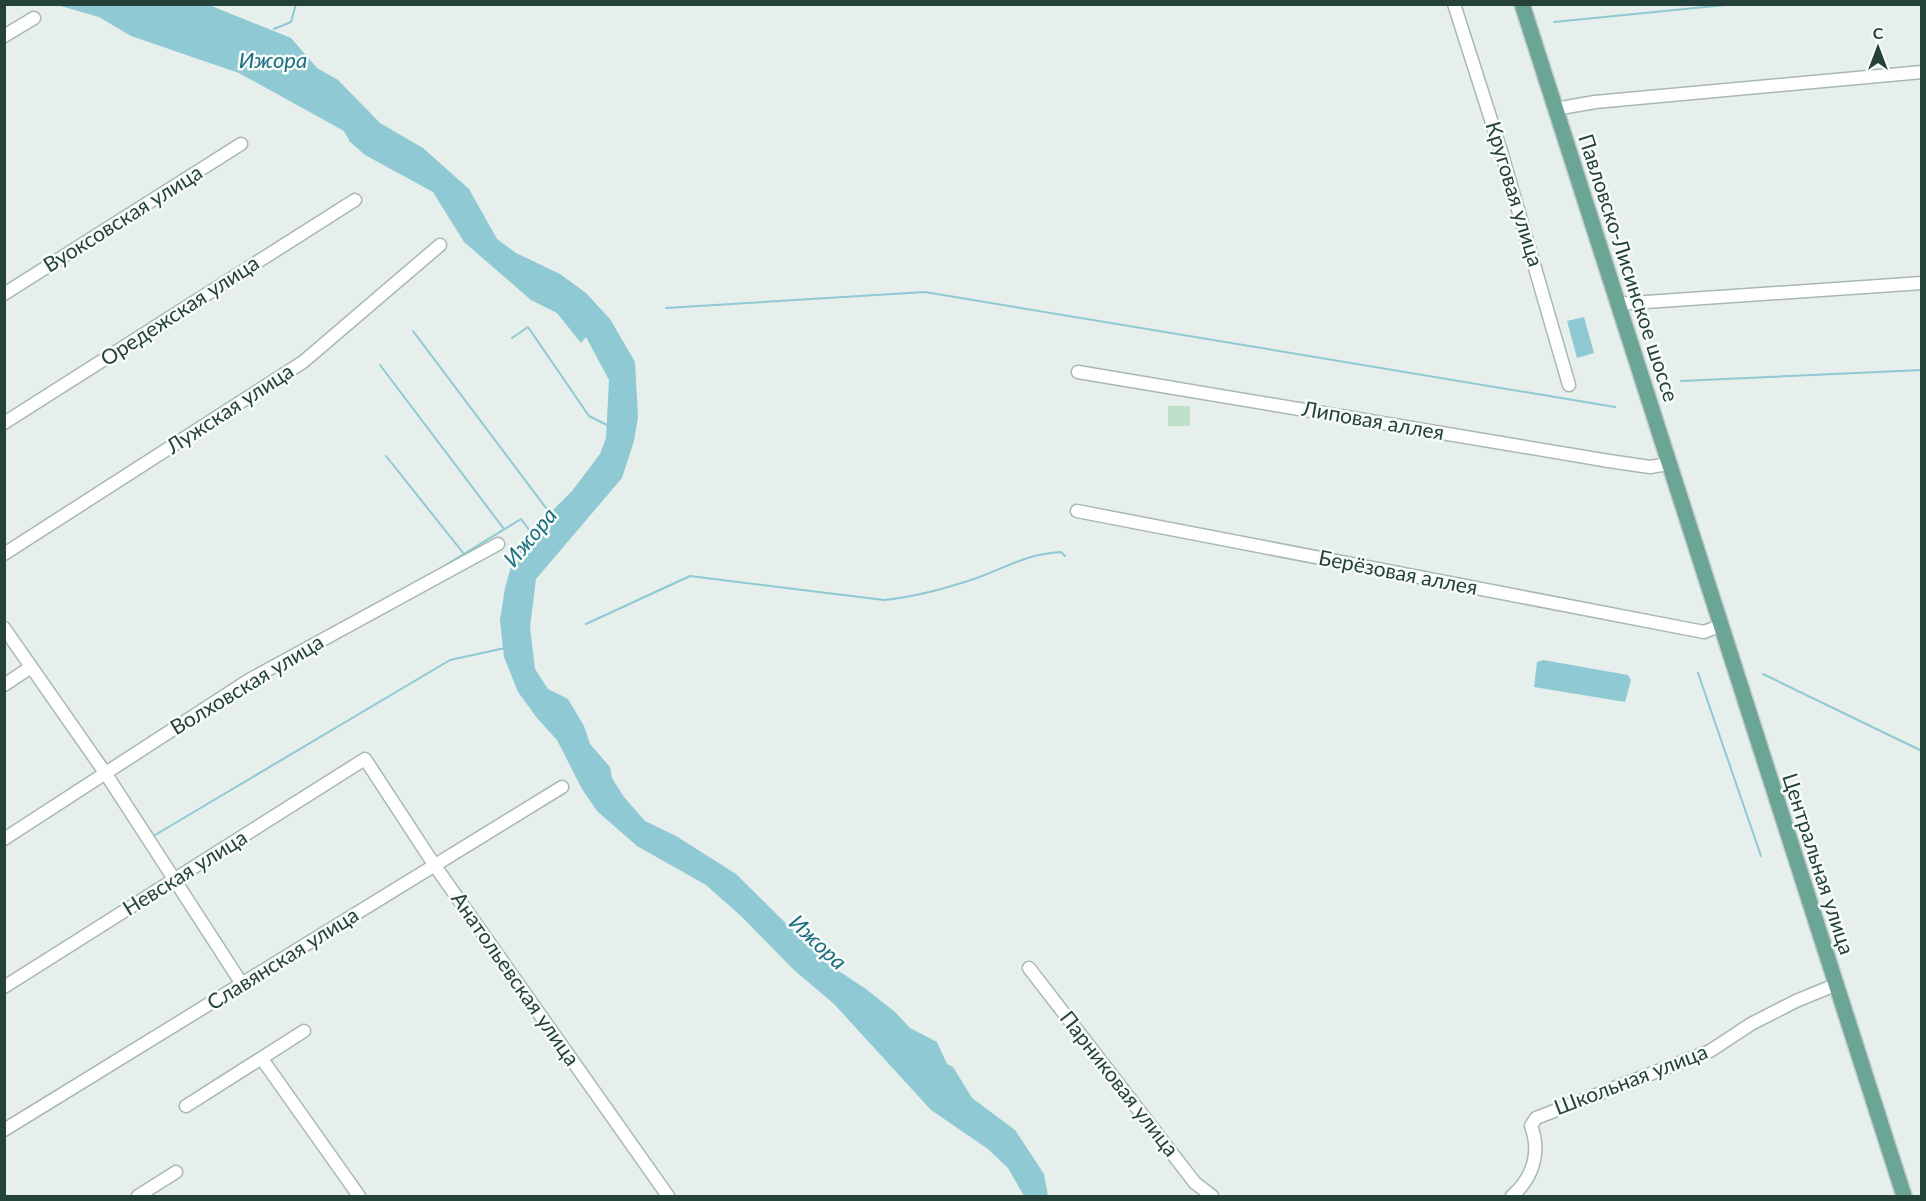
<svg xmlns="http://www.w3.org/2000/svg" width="1926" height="1201" viewBox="0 0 1926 1201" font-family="Lato,sans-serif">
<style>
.green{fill:#bfe0c8}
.water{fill:#8ec9d4}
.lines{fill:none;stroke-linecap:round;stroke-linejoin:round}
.stream{stroke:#8ec9d4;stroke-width:2}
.minor-casing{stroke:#a8b8b2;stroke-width:15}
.major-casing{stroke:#c2cac8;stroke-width:18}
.minor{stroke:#fff;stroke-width:12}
.major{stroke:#6aa596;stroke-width:15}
.labels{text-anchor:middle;stroke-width:5;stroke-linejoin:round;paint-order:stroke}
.street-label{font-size:21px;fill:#24423a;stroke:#f7fbf9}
.water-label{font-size:22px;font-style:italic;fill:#1c6f80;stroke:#f7fbf9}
</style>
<rect width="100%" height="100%" fill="#e6efeb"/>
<!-- green -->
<path class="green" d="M1168,406H1190V426H1168Z"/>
<!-- water -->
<path class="water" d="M57,5H209L291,38L317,68L338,80L380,123L423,148L469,189L497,239L516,253L560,274L586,293L610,319L635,362L638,417L634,441L622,478L536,579L530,627L535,669L548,689L568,699L584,726L590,744L610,767L612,778L624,797L645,821L676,836L736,874L825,962L866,989L895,1012L910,1028L937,1042L947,1064L953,1067L972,1098L1015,1130L1044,1174L1048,1196H1024L1008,1168L988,1149L931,1110L834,1004L794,970L741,916L706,885L637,846L597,811L582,789L557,740L537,718L518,692L504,657L500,620L505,588L515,553L522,541L572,491L600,454L606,438L609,380L586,337L581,343L557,313L531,300L464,242L433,192L365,155L350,142L344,131L239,73L131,36L99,17Z
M1584,317L1594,353L1577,358L1567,321Z
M1543,660L1628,675L1631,680L1625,702L1534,687L1537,662Z"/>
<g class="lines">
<!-- stream -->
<path class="stream" d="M1554,22L1735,4
M274,29L291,22L296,4
M666,308L925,292L1615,407
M413,331L552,516
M512,338L528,327L589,416L609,426
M380,365L504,529
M1681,381L1922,370
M386,456L464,554
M441,568L521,519L533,535
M586,624L690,576L884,600C915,597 944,589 974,579C1006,568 1025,554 1061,552L1065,556
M1698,673L1761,856
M1763,674L1922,751
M155,835L450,660L505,648"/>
<defs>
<path id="minor" d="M1454,4L1501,151L1569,385
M4,36L34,18
M1555,109L1595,102L1922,72
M4,294L241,144
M1617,304L1922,283
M1078,372L1609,461L1650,467L1668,464
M4,423L355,200
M1077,511L1704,632L1719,626
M4,554L303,362L440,245
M4,628L106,774L242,984
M4,685L31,667
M4,839L249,680L498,544
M1029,968L1195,1183L1212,1196
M4,987L365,759L435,866L668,1196
M262,1059L359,1196
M186,1106L304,1031
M4,1130L562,787
M138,1196L176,1172
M1512,1196C1533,1178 1541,1152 1531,1126L1536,1118L1710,1051L1751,1024L1796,1001L1835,985"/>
<path id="major" d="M1522,4L1904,1196"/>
</defs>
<!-- minor casing -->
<use href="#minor" class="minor-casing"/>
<!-- major casing -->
<use href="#major" class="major-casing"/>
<!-- minor -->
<use href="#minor" class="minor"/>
<!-- major -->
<use href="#major" class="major"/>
</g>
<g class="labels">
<!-- street labels -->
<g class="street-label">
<text transform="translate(1514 194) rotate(73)" y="7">Круговая улица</text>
<text transform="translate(123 219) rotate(-32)" y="7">Вуоксовская улица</text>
<text transform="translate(1628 268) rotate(72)" y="7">Павловско-Лисинское шоссе</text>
<text transform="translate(180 311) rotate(-33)" y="7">Оредежская улица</text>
<text transform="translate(230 409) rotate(-33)" y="7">Лужская улица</text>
<text transform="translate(1373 421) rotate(10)" y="7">Липовая аллея</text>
<text transform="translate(1398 573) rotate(11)" y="7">Берёзовая аллея</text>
<text transform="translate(247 685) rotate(-31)" y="7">Волховская улица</text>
<text transform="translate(1818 864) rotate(72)" y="7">Центральная улица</text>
<text transform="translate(185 873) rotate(-32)" y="7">Невская улица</text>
<text transform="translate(283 959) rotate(-32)" y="7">Славянская улица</text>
<text transform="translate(515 979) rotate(55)" y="7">Анатольевская улица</text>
<text transform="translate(1631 1080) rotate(-21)" y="7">Школьная улица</text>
<text transform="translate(1119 1084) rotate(52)" y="7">Парниковая улица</text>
</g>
<!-- water labels -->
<g class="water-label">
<text x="273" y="68">Ижора</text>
<text transform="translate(530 537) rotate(-50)" y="8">Ижора</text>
<text transform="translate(818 942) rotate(43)" y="8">Ижора</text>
</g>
</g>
<!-- border -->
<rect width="1926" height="1201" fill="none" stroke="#24423a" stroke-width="12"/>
<!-- north arrow -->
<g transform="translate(1878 48)" stroke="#f7fbf9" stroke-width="4.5" paint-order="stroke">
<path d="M0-4.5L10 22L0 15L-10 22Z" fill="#24423a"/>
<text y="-9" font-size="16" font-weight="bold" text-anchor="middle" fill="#24423a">С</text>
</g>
</svg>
